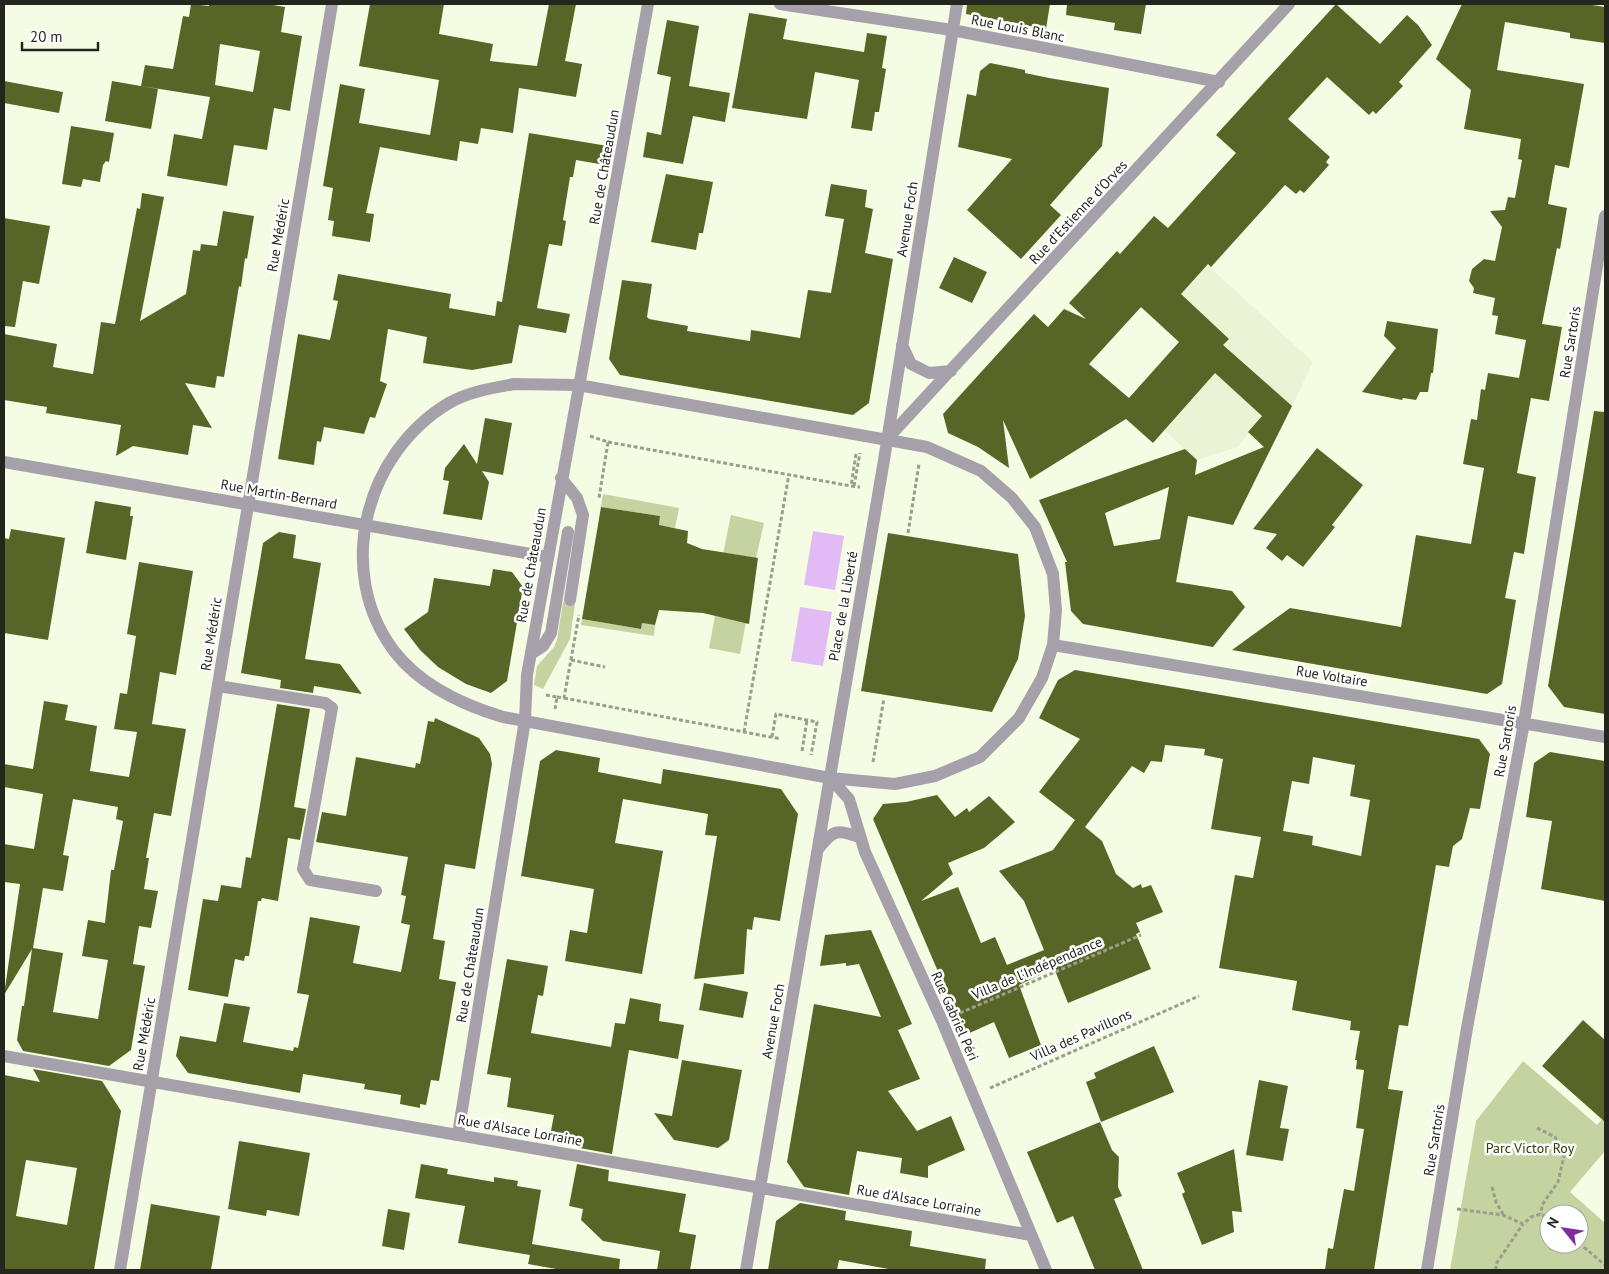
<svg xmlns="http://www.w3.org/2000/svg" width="1609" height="1274" viewBox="0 0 1609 1274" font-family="'PT Sans',sans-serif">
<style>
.built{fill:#eaf4d4}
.green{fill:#c4d3a0;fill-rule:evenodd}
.water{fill:#e2bbf5}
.building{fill:#576627;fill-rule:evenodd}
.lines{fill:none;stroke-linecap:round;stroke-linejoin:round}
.path{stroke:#999e8d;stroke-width:3;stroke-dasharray:4 2.5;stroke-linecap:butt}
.minor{stroke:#a6a0aa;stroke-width:12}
.labels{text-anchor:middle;stroke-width:5;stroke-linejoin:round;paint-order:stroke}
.street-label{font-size:14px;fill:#24261d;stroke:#fff}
.park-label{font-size:14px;fill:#323d0b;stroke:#fff}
</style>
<rect width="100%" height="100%" fill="#f5fce4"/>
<!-- built -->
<path class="built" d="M1154,216L1313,362L1280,432L1262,416L1238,447L1197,460L1129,398L1179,342L1102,273Z"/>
<!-- green -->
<path class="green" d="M603,494L679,508L675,528L659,526L660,516L601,507Z
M731,515L764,523L756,558L726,553L723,554Z
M563,602L575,604L570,639L543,689L534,685L537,666L554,647L557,640Z
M715,616L746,622L740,654L709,648Z
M582,619L641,629L642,623L655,625L654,636L581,625Z
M1523,1061L1597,1125L1605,1116V1151L1570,1192L1605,1223V1270H1450L1476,1121ZM1549,1214H1579V1244H1549Z"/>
<!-- water -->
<path class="water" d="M813,531L844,536L835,590L804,585Z
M800,607L832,612L823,666L791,661Z"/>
<!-- building -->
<path class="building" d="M191,4L209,6V4H267L285,7L281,32L302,36L290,111L274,108L267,150L234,145L227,186L167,176L174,134L202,139L210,97L141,86L145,65L173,69L183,16L189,17ZM220,44L260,51L253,92L215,85Z
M370,4H444L439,34L493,44L490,61L537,66L549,4H576L565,61L582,64L576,97L519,88L513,133L481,128L478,144L460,141L457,161L380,147L366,213L374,214L370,242L332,236L334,221L328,220L333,188L323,186L340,84L365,89L359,123L430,135L439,80L359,66Z
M967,4H1050L1046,29L966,14Z
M1067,4H1146L1141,34L1114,30L1115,23L1066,15Z
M1336,4L1380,44L1407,15L1418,25L1432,45L1399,82L1403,86L1376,114L1373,111L1369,115L1327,77L1288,119L1330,157L1326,162L1329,165L1304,193L1300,190L1296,194L1285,185L1211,267L1208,264L1181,294L1229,339L1223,345L1292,406L1233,525L1188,516L1176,582L1232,591L1245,607L1213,647L1083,624L1071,611L1065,562H1067L1039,500L1185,449L1197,460L1195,475L1264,447L1248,432L1262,416L1215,373L1153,443L1126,419L1030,479L1003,420L1009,468L978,447L948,433L943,414L1034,314L1048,327L1064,309L1086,319L1069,303L1117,251L1120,254L1154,216L1168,228L1236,153L1216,135ZM1141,307L1179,342L1129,398L1089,364ZM1169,487L1160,539L1114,546L1105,513Z
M1462,4H1586L1605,7V43L1570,38V33L1505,22L1497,70L1584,84L1569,168L1555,165L1548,204L1567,208L1560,249L1557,248L1542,324L1562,327L1549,401L1531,398L1517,473L1536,477L1524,554L1514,552L1505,598L1516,600L1502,684L1487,694L1232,650L1290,608L1401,627L1416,535L1471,544L1484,468L1463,464L1471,419L1477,420L1481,389L1485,390L1488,373L1519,378L1526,340L1495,334L1498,316L1492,315L1495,298L1473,293L1474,288L1469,281L1472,269L1484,259L1495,261L1502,227L1490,211L1505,210L1508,197L1515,198L1522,160L1518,159L1521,139L1464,129L1471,90L1436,59Z
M749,13L787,19L783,39L864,52L867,33L887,36L882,68L886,69L879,112H875L872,131L851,128L859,80L815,72L807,119L732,108Z
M667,20L699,26L689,86L730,93L725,122L693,116L683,164L643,157L647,132L661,135L671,77L657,74Z
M990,63L1025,70V73L1049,78L1109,88L1102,146L1050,205L1061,215L1021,259L967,210L1012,159L958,147L967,94L976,96L980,71Z
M4,81L63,92L59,113L4,103Z
M112,81L158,89L151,129L105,121Z
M71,126L114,133L109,162L106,161L103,165L100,182L83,179L81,187L62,184Z
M529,133L614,147L611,166L576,160L573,177H570L563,220L566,221L562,246L549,244L537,308L570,314L566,333L519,325L512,363L472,370L423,363L427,337L388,329L380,381L387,384L375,418L370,417L364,434L324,427L321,442L317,441L314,465L278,459L298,334L330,340L338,301L333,300L338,274L451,294L449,308L495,316L497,301L502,302Z
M666,174L713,182L703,233H699L696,250L651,242Z
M831,184L867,190L865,207L873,209L865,253L893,259L869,403L853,415L620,375L609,359L622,280L652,284L647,317L649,319L688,326L687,331L750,341L751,330L800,338L808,290L831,293L844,219L825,216Z
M142,193L164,197L140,321L186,294L193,250L200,251L201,244L217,246L223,211L254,216L247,259L245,258L241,287L239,286L224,377L217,376L215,388L185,383L212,428L193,425L188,455L133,446L116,456L121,425L46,413L47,407L4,400V334L57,344L53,367L93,374L101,322L115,324L137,208L140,209Z
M4,218L50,226L39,284L23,281L15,327L4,326Z
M954,257L987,272L972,303L939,288Z
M1387,321L1438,329L1433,373H1431L1428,392H1420L1416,400L1403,398L1402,400L1362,392L1396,348L1384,336Z
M1594,411L1605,412V714L1564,707L1548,686Z
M485,418L512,423L503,475L482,471L489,482L482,520L443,514L449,481L443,480L445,468L464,444L477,464Z
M1317,448L1363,485L1332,525L1335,527L1303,567L1287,555L1282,561L1266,548L1277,534L1253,529Z
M95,501L131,507L130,516H133L126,560L86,553Z
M601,507L660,516L659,525L688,531L687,543L702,549L758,558L749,624L703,613L659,610L655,625L642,623L641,629L582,619Z
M11,529L65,538L48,640L4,633V538L9,539Z
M279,532L296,535L293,558L321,563L305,659L340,664L362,694L314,686L313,693L280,688L281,680L241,673L263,543Z
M888,533L1018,554L1025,616L1018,659L992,712L861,691Z
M139,562L193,571L176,675L160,672L152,724L186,729L171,816L154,813L146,858H149L144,889L158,891L151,928L139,926L133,964L145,966L131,1050L109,1066L23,1051L17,1040L22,1006H24L32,949L4,995L20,884L4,882V844L34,849L43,794L4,787V764L33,769L44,701L68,705L65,720L97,726L90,771L129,777L137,732L114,729L120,693L127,694L136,636L127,634ZM73,799L118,807L116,819L123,821L114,870H111L105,923L88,920L82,956L108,960L98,1019L53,1012L63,953L33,948L43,888L63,891L69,856L63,855Z
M493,569L512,572L523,587L507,681L491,693L466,684L438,667L420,650L404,629L428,612L434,578L490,586Z
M1075,670L1479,739L1490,754L1480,809L1470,808L1462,839L1453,846L1449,867L1436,865L1408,1026L1399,1025L1388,1089L1403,1091L1374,1270H1325L1328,1248L1333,1249L1344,1189L1354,1191L1364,1129L1356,1128L1364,1070L1356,1069L1357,1060H1355L1360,1031L1350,1030L1351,1021L1292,1010L1297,981L1219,968L1235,875L1253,878L1261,837L1211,829L1223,759L1204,755L1205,749L1165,745L1162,762L1151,761L1144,773L1132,766L1085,827L1102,841L1116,874L1133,888L1141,884L1142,888L1151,885L1163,912L1136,923L1140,932L1136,934L1151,969L1068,1003L1054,968L1019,985L1041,1045L1009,1058L994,1022L965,1035L873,819L883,804L906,802L937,795L955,817L967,808L969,812L989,796L1015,822L984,848L948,863L953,874L921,901L958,887L981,943L995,937L1007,965L1044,950L1024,901L999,871L1053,850L1075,820L1039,792L1080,739L1039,718L1058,680ZM1313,757L1355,765L1350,796L1370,800L1361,856L1312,845L1313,836L1283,831L1292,781L1309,784Z
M277,704L310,709L294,807L306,809L300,840L288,838L278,901L262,898L261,901H258L249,956H245L244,961L235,959L228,997L188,990L203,899L218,901L221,885L241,888L246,857L251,858Z
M435,718L479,738L490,754L492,764L475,869L445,864L433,939L445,941L439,979L456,982L439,1081L431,1080L426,1105L420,1104V1108L400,1104L401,1095L364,1089L365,1084L303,1074L300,1093L188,1073L176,1056L180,1036L216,1042L224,1003L250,1007L243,1042L293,1051L294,1047L298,1048L309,995L297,993L310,917L360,926L353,963L401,972L410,925L401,923L406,896L401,895L408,857L316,842L322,812L346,816L356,757L415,768L416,763L420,764L428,721L434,722Z
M556,750L600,758L598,772L661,784L663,769L781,789L798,814L780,921L754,917L752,930L747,929L744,974L694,979L717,836L705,835L708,814L623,799L615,843L663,851L642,974L565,961L570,930L587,933L594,889L521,876L540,761Z
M1550,752L1605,761V901L1541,889L1552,821L1526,817L1534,763Z
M871,930L912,1024L898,1030L920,1079L888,1091L917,1131L951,1116L965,1150L928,1166V1178L900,1173L902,1158L857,1151L849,1195L804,1187L787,1162L814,1004L881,1017L859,964L846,966V963L820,966L825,935Z
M507,959L548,966L543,996L538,995L531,1033L611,1047L615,1023L625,1024L630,998L661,1004L659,1021L684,1025L678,1059L629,1050L612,1154L580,1148L581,1141L550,1136L554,1115L507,1107L511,1078L487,1074Z
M704,983L748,992L743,1018L699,1010Z
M1583,1020L1605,1040V1122L1542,1066Z
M1154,1046L1174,1092L1101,1122L1086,1082L1096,1078L1094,1073Z
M682,1060L742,1070L729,1140L718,1148L674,1140L654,1113L672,1116Z
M33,1069L102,1081L121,1111L94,1270H4V1075L40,1082ZM26,1160L77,1168L67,1225L16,1216Z
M1259,1080L1288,1086L1280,1128L1289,1129L1283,1161L1246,1155Z
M1100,1122L1112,1150L1119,1157L1118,1187L1122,1196L1114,1199L1143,1270H1095L1073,1216L1057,1223L1027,1152Z
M239,1141L310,1153L299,1216L267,1210L266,1216L228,1209Z
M1234,1149L1242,1212L1232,1211L1234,1232L1202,1245L1182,1194L1185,1192L1177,1173Z
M421,1164L448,1169L447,1174L494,1182V1177L518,1181L517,1186L541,1190L532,1244L620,1259L619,1270H562L528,1264L530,1255L458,1243L465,1206L415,1198Z
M577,1164L609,1170L608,1181L686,1194L679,1232L696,1235L690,1270H657L660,1251L603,1241L581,1220L583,1209L569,1206Z
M800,1203L846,1211L845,1220L912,1231L910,1246L986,1259L985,1270H894L839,1260L837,1270H768L776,1221Z
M151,1204L220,1216L211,1270H140Z
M388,1209L410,1213L404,1250L382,1246Z"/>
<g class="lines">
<!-- path -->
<path class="path" d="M590,436L608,442L599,498
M608,442L851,486
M856,454L851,486L860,487
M854,486L860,453
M908,533L919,464
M571,660L605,667
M546,695L557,697L555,709
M557,697L564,698L579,615
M564,698L781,739
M744,732L789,474
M772,737L776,714L817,722L811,755
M802,751L807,720
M873,762L884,698
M960,1013L1141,935
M990,1088L1199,996
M1537,1128L1555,1137L1564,1156L1558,1182L1542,1205L1541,1214
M1492,1187L1496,1202L1503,1214
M1457,1209L1503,1215L1523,1224L1531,1217L1541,1214L1549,1220
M1579,1243L1605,1265
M1496,1270V1264L1523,1224"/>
<!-- minor -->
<path class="minor" d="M780,4L952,30L1219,82
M902,345L911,364L929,373L951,371
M514,384L578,385L927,447L981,471L1012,498L1035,527L1053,574L1056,610L1053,645L1042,678L1019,718L980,757L935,776L895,784L830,778L503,717C463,705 420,685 394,651C334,571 365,453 449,403C468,392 492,388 514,384Z
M887,439L1289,4
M4,462L548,557
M561,478L577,498L583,515L570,600
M1053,645L1605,737
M531,654L543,646L551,633L568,532
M218,686L325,703L332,708L303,869L310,880L376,891
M830,778L849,799L865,852L942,1021L1046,1270
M818,849C833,830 836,829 859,837
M4,1056L1031,1235
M458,1134L525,720L527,675L648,4
M120,1270L332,4
M746,1270L884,460L957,4
M1427,1270L1467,1028L1524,723L1605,216"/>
</g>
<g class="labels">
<!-- street labels -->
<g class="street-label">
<text transform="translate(1018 28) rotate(11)" y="5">Rue Louis Blanc</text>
<text transform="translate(604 167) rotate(-80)" y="5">Rue de Châteaudun</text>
<text transform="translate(1078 212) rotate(-47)" y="5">Rue d'Estienne d'Orves</text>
<text transform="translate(907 219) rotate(-81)" y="5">Avenue Foch</text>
<text transform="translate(278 235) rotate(-80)" y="5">Rue Médéric</text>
<text transform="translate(1570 342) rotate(-81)" y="5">Rue Sartoris</text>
<text transform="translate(279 494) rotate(10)" y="5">Rue Martin-Bernard</text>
<text transform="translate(531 565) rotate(-80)" y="5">Rue de Châteaudun</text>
<text transform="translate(843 606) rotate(-80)" y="5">Place de la Liberté</text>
<text transform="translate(211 634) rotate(-81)" y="5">Rue Médéric</text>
<text transform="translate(1332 676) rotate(9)" y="5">Rue Voltaire</text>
<text transform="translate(1505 741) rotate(-80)" y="5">Rue Sartoris</text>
<text transform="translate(470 965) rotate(-81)" y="5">Rue de Châteaudun</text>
<text transform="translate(1037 968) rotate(-23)" y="5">Villa de l'Indépendance</text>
<text transform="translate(955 1016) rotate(66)" y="5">Rue Gabriel Péri</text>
<text transform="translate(773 1021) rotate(-80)" y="5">Avenue Foch</text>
<text transform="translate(144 1034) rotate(-80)" y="5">Rue Médéric</text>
<text transform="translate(1081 1035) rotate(-24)" y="5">Villa des Pavillons</text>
<text transform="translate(520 1130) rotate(10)" y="5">Rue d'Alsace Lorraine</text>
<text transform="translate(1434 1140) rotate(-81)" y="5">Rue Sartoris</text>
<text transform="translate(919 1200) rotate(10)" y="5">Rue d'Alsace Lorraine</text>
</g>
<!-- park labels -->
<g class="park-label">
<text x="1530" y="1153">Parc Victor Roy</text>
</g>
</g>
<!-- border -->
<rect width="1609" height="1274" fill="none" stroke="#24261d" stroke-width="10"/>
<!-- north arrow -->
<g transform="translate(1564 1229) rotate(300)"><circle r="24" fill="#ffffff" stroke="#a7a8a5"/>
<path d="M0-4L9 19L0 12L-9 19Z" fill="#7d2d9e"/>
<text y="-8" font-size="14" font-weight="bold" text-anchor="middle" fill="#24261d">N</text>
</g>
<!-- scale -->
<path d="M22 42v8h76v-8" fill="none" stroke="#24261d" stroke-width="2.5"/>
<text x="30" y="42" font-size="15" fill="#24261d" stroke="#ffffff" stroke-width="4" paint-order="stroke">20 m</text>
</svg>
